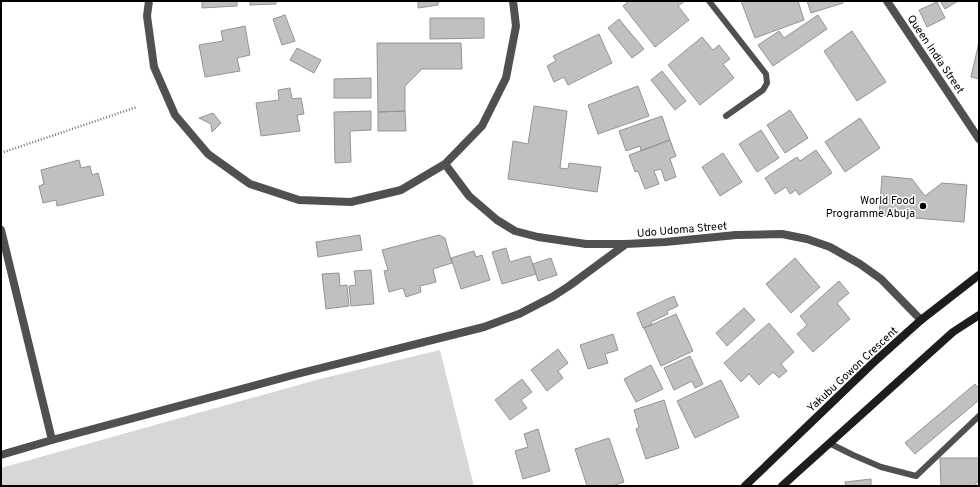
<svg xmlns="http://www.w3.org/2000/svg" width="980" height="487" viewBox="0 0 980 487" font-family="Overpass,sans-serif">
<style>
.green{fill:#d7d7d7}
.building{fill:#c0c0c0;stroke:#949494}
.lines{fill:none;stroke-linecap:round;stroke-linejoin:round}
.path{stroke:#727272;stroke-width:2.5;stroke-dasharray:1 2;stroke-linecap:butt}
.service{stroke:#505050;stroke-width:6}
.minor{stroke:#505050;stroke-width:8}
.secondary{stroke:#1d1d1d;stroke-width:8}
.poi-dot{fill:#000;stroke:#fff;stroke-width:1.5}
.labels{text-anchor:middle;stroke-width:3;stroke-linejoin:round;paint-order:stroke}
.street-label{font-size:11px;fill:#000;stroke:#fff}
.poi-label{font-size:11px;fill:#000;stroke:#fff;text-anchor:end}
</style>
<rect width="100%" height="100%" fill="#fff"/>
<!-- green -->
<path class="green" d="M440,350L474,486H1V468L320,379Z"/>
<!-- building -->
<path class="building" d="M202,1H237V6L202,8Z
M250,1H276V4L250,5Z
M418,1H442L438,2V5L418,8Z
M629,1H685L678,6L689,20L655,47L623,6Z
M741,1H798L804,20L755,38Z
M807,1H843V3L811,13Z
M940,1H958L945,9Z
M937,2L945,18L927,27L919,10Z
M285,15L295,41L282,45L273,19Z
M818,15L827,29L773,66L758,45L779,31L784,38Z
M430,18H484V38L430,39Z
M619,19L644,49L632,58L608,28Z
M245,26L250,55L237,58L240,71L205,77L199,45L223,41L221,31Z
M852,31L886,82L857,101L824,51Z
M599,34L612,63L568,85L564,77L554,82L547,66L556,61L553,56Z
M702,37L713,50L719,45L730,59L723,64L734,78L700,105L668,65Z
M979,42V79L971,77Z
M377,43H461L462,69H422L405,86V111L378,112Z
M297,48L321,60L314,73L290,60Z
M662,71L686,101L675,110L651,80Z
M371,78V98H334V79Z
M638,86L649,116L598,134L588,105Z
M290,88L292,99L301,98L304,114L297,115L300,131L261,136L256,103L279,100L278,90Z
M534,106L567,111L560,168L568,169L569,163L601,167L597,192L508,179L513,141L528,144Z
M790,110L808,138L785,153L767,125Z
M371,111V130L350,131L351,162L335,163L334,112Z
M405,111L406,131H378V112Z
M213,113L221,123L212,132L211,124L199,118Z
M662,116L670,140L641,151L640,146L626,151L619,131Z
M860,118L880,148L845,172L825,142Z
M761,130L779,158L757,172L739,144Z
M670,140L676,156L670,159L676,177L665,181L661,169L654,171L659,184L645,189L638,171L635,172L629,155Z
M816,150L832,173L799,195L796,190L790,194L786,187L775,194L765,178L797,157L800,161Z
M723,153L742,182L720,196L702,167Z
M79,160L81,168L90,166L92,175L98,173L104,195L57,206L56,200L43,203L39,186L44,184L41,170Z
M882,176L912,179L925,196L942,183L967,185L964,222L879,215Z
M360,235L362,250L318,257L316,242Z
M439,235L445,238L452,263L433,269L436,282L420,286L421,292L406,297L403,288L389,292L384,271L388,270L382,250Z
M506,248L510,262L530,256L536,274L502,284L492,252Z
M474,251L476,257L482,255L490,280L461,289L451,258Z
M551,258L557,275L538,281L533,264Z
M795,258L820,287L791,313L766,284Z
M371,270L374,304L351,306L349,286L356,285L354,271Z
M339,273L340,286L347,285L349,306L326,309L322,274Z
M839,281L849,293L837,303L850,319L813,352L797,334L807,325L800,316Z
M674,296L678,306L667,311L668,314L651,322L652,325L643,328L637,313Z
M744,308L755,320L727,346L716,333Z
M676,314L693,351L661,366L644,328Z
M769,323L794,352L781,364L787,371L779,378L773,372L759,385L749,374L741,382L724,363Z
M613,334L618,350L605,354L608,363L588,369L580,345Z
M558,349L568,363L558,371L563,378L547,391L531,370Z
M690,356L703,384L695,388L692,381L674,390L664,368Z
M651,365L663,389L636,402L624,379Z
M522,379L532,392L521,400L527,408L510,420L495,400Z
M721,380L739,417L695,438L677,401Z
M975,384L979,389V400L915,454L905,443Z
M664,400L679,448L646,459L636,429L639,427L634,410Z
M538,429L550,471L523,479L515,451L528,447L524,434Z
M609,438L624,482L612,486H587L575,449Z
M940,458H979V482H976V486H941Z
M871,479V486H846L845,482Z"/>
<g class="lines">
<!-- path -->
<path class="path" d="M1,153L137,107"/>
<!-- service -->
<path class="service" d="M709,1L766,74L767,83L763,90L726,116
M829,443L853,455L881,467L916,476L979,416"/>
<!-- minor -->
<path class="minor" d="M149,1L147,16L154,67L175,115L208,154L250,184L299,200L351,202L401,190L445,164L482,126L506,78L516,26L513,1
M887,1L979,139
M445,164L469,196L497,220L515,231L538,237L586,244H626L665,242L736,235L782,234L807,239L830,247L860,264L881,279L921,320
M1,230L52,440
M1,455L52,440L297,374L484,327L519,314L552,297L569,286L626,244"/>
<!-- secondary -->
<path class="secondary" d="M745,486L873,363L921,320L979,275
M782,486L953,332L979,315"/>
</g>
<!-- markers -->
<circle class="poi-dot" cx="923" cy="206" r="4"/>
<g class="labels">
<!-- street labels -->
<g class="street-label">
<text transform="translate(936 54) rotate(56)" y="4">Queen India Street</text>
<text transform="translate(682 229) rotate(-5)" y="4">Udo Udoma Street</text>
<text transform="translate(852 369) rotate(-43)" y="4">Yakubu Gowon Crescent</text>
</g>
<!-- poi labels -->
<g class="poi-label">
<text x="915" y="204">World Food<tspan x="915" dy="13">Programme Abuja</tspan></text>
</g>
</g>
<!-- border -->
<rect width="980" height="487" fill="none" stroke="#000000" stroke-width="4"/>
</svg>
